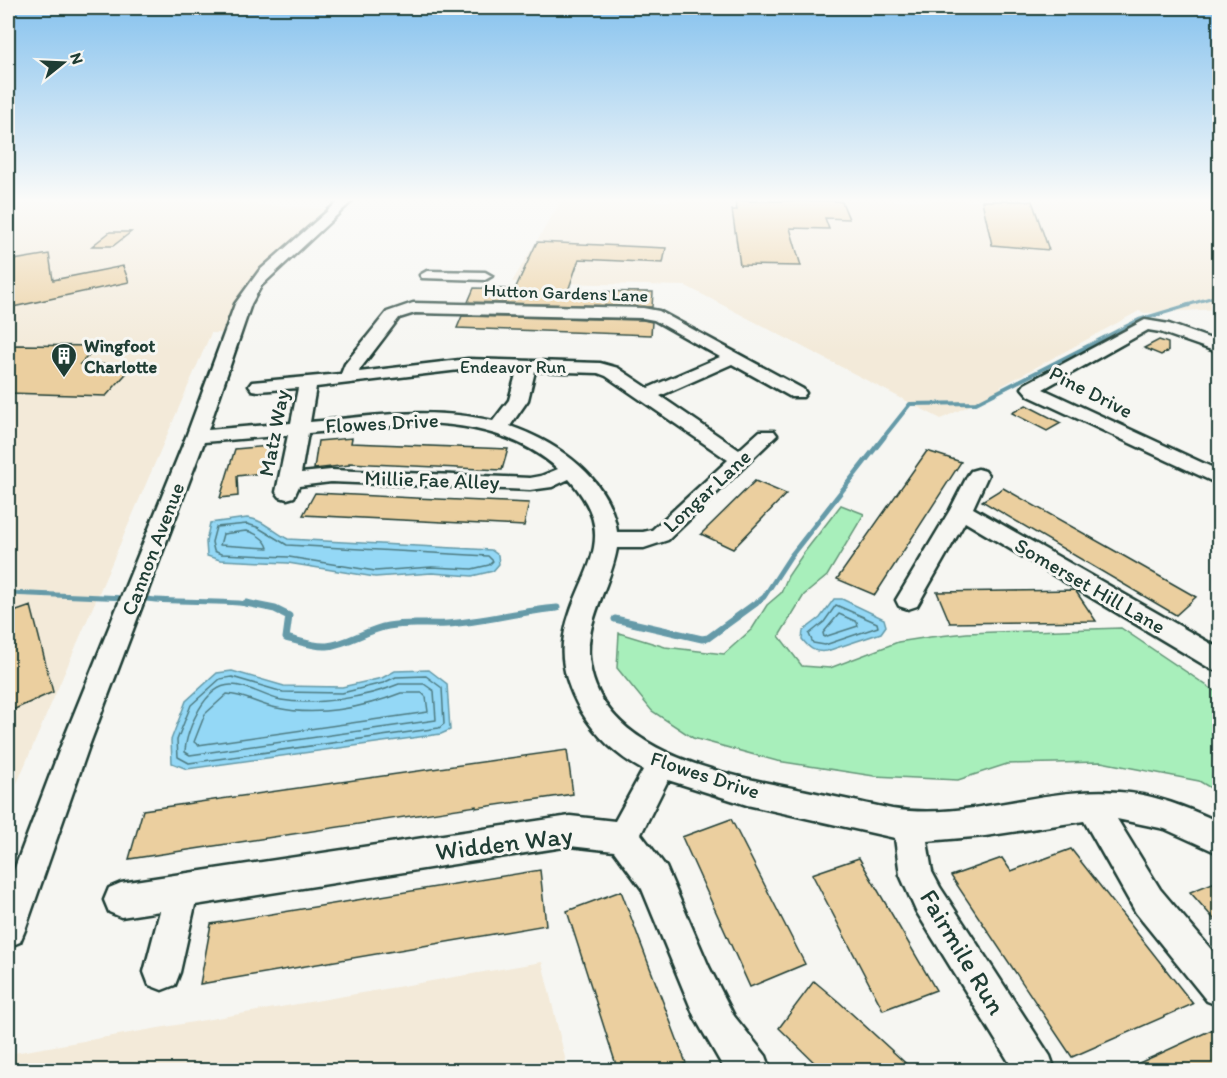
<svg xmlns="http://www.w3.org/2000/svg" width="1227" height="1078" viewBox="0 0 1227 1078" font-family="Itim,sans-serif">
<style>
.built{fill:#f3ead9}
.green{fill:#a8efbb;stroke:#649678;stroke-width:1.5}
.water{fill:#94d8f6;stroke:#659aa8;stroke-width:1.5}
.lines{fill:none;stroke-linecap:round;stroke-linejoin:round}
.shore{stroke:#4e7b82;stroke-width:1.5}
.stream-far3{stroke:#659aa8;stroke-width:3}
.stream-far2{stroke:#659aa8;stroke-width:4}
.stream-far1{stroke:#659aa8;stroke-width:5}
.stream{stroke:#659aa8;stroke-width:7}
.building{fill:#ebcf9f;stroke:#1f3d34;stroke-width:1.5}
.minor-casing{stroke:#1f3d34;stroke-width:5}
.minor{fill:#f6f6f2;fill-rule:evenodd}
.labels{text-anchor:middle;stroke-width:6;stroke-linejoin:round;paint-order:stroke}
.far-street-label{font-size:18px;fill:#1f3d34;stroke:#f6f6f2}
.far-poi-label{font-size:18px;font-weight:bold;fill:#1f3d34;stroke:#f6f6f2;text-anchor:start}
.street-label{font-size:21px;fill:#1f3d34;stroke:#f6f6f2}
.near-street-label{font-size:26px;fill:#1f3d34;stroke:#f6f6f2}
</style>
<rect width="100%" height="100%" fill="#f6f6f2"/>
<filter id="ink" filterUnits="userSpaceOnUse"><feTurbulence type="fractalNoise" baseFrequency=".0167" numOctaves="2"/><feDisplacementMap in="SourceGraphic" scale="12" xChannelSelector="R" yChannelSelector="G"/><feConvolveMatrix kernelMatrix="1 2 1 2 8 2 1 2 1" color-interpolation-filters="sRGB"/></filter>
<g filter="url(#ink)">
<!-- built -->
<path class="built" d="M8,201H200L329,209L245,286L221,333H211L8,804Z
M561,201H1219V309L1145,313L1139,311L1000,387L1004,389L941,419L686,286L512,282Z
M542,962L568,1070H8V1054Z"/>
<!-- green -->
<path class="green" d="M841,505L864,514L827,576L804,595L779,636L802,666L830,668L898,642L930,637L967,633L1121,628L1219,694V793L1199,781L1101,762L1007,764L958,780L874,776L777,761L693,738L652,711L617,668L619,633L665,647L724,654L752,629L767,605L781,593L788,576L803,554Z"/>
<!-- water -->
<path class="water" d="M247,518C262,519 274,532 288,539L491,550L498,555L499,564L493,571L472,576L432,573L375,577L288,563L220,560L207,556L206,542L210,523Z
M834,599H842L884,619L886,626L881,633L827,651C814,653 809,648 802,639L803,631L820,618Z
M429,670L447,684L450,730L441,734L187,769L172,763L171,740L186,701L217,673L232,671L284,686L342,687L382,678L395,671Z"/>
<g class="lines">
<!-- shore -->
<path class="shore" d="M247,524L257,527L287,545L488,556L493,561L489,565L472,569L432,567L375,571L289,557L221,554L214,551L212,542L216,527Z
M246,531C254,532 266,539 268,548L220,545L223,534Z
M836,605L877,623L878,627L825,645L813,643L809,634L824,622Z
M839,614L857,622L858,626L824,637L823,633Z
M426,676L442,688L444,724L439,728L189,763L178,757L177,740L191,705L220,679L232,677L283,692L342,693L383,683L396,677Z
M399,684H424L434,691L436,720L190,755L185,752C186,730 205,684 232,685C248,685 265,697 281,700C315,706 368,697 399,684Z
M401,693H422L426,697L428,712L198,745L194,742L205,714L227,694C245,695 259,705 277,708C317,717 363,708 401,693Z"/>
<!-- stream-far3 -->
<path class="stream-far3" d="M1184,306L1220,295"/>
<!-- stream-far2 -->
<path class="stream-far2" d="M883,438L910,404L976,403L1139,320L1189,305"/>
<!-- stream-far1 -->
<path class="stream-far1" d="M8,593L126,598
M138,598C177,604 217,599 256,605
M754,605L764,597L790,557L884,437"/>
<!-- stream -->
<path class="stream" d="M246,603L275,609L289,616L286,638C298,641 314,647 327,646C348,644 366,630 388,626C408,622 427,625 447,624C484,622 520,611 557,608
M615,619L702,639L708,638L756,603"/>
</g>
<!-- building -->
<path class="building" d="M735,201H836L842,202L849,219L825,218L829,229L790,228L801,266L740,265L732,210H737Z
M982,201H1032L1049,250L992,245Z
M110,232H131L113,246H92Z
M537,242L666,248L663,263L579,259L568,291L653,292L652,307L468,302L474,288L515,289Z
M49,254L53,280L123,266L129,282L8,308V261Z
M462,316L643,320L652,322L651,335L457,328Z
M1159,340L1168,343V351L1161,355L1144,348Z
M16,345L98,346L80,364L134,365L106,396L8,393V352Z
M1026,405L1061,423L1047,431L1012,413Z
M352,438L351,443L508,449L502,470L349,463V465L314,469L318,441Z
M270,446L263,473L237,476L238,496L220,498L235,449Z
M927,451L961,462L875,595L837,579Z
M755,481L786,494L733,549L701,534Z
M1003,488L1115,551L1196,597L1176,615L982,501Z
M315,493L415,498L529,503L524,526L303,515Z
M1075,590L1096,621L950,623L937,592Z
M31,606L53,692L8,712V614Z
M567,750L573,794L476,808V806L129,859L143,810Z
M731,819L805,964L750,987L682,837Z
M1071,849L1193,1004L1072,1057L951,876L1002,858L1011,871Z
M859,858L936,990L883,1010L812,874Z
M540,870L546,925L200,984L211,924Z
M1220,880V926L1190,892Z
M621,891L686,1063L668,1071H618L567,911Z
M814,981L839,1002L914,1071H823L779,1028Z
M1220,1026V1071H1121L1157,1055Z"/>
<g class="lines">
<defs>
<path id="minor" d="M339,201H352L261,286L251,304L208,430L291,423L298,388L258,391L252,390L249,386L252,382L341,374L345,364L387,312L413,303L643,308L659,311L803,389L806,393L803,397H791L732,364L660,396L739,450L760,431H774L777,435L668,540L644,548H617C611,585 586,618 589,657C597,754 728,775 802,790C832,796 862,803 892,809C969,821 1043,786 1119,792C1154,794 1188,808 1219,822L1220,854L1165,829L1117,819L1160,889L1220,960V1006L1207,1001L1136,913L1084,821L985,836L927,841L932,872L940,887L1050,1056L1055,1070H1014L916,911L900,875L895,838L747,805L668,780L641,834L666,867L709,967L734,1016L766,1056L771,1070H727L722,1065L695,1018L642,889L614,851L570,846L195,905L180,972L175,985L162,990L149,985L144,972L160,911L121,917L109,912L104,900L109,888L121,883L570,816L615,821L643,770C617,756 596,736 581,711C568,688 559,662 564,636C575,573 625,542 569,479L552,487L530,490L331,482L299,486L294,497L287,499L280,497L276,492L288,435L204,442L89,746L25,930L20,942L8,947V886L61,746L186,437L235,304L259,271ZM415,313L643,318L654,320L720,357L648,388L618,368L600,363L468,359L359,372L360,369L399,318ZM468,369L517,371L509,400L493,421C432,406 372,416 310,422L316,387ZM535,371L598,373L606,376L728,460L652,530L643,532H617C611,479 557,442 510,426L528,400ZM426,423C474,425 522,436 558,469L541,476L530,478L331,470L301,473L308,433Z
M427,271L485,272L492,276L485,280L422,278L420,275Z
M1145,320L1169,324L1220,342V353L1160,332L1148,330L1043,389L1220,471V485L1029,396L1022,388L1025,384Z
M978,469L985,471L988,475L973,508L1220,649V672L1211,669L965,522L917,606L908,609L899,606L896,600L950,510L968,475L971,471Z"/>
</defs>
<!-- minor casing -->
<use href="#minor" class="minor-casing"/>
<!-- minor -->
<use href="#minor" class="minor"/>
</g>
</g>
<!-- sky -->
<linearGradient id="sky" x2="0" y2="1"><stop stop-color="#86c2ee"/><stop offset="0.57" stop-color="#fbfbf9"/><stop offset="1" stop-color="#fbfbf9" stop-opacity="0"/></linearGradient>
<rect width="1227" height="351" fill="url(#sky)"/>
<!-- icons -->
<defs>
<symbol id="building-pin" viewBox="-11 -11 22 30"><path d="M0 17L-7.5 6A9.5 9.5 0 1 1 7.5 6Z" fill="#1f3d34" stroke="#f6f6f2"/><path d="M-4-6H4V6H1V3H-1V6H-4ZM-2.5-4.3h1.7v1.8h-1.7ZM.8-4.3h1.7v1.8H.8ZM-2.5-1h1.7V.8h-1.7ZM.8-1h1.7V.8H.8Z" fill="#fff"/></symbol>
</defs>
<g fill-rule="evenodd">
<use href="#building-pin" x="49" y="341" width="30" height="40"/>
</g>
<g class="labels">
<!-- far-street labels -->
<g class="far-street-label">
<text transform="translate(566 293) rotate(2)" y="6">Hutton Gardens Lane</text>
<text x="513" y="373">Endeavor Run</text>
</g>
<!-- far-poi labels -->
<g class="far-poi-label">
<text x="84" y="352">Wingfoot<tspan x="84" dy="21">Charlotte</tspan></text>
</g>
<!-- street labels -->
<g class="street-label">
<text transform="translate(1091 392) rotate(27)" y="7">Pine Drive</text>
<text transform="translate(382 423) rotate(-3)" y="7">Flowes Drive</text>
<text transform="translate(274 433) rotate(-79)" y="7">Matz Way</text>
<text transform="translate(432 480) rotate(2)" y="7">Millie Fae Alley</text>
<text transform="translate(707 491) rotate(-43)" y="7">Longar Lane</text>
<text transform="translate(153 549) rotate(-69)" y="7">Cannon Avenue</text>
<text transform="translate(1090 586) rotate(30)" y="7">Somerset Hill Lane</text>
<text transform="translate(705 775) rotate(18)" y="7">Flowes Drive</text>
</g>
<!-- near-street labels -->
<g class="near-street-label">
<text transform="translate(504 843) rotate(-7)" y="9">Widden Way</text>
<text transform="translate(963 952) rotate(59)" y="9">Fairmile Run</text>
</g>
</g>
<!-- margin -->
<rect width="1227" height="1078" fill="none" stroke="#f6f6f2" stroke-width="30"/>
<rect x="15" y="15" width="1197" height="1048" fill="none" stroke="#1f3d34" stroke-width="2" filter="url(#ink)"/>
<!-- north arrow -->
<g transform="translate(63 63) rotate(72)" stroke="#f6f6f2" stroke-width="4.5" paint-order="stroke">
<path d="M0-4.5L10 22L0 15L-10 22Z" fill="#1f3d34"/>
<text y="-9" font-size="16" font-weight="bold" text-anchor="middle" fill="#1f3d34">N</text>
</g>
</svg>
